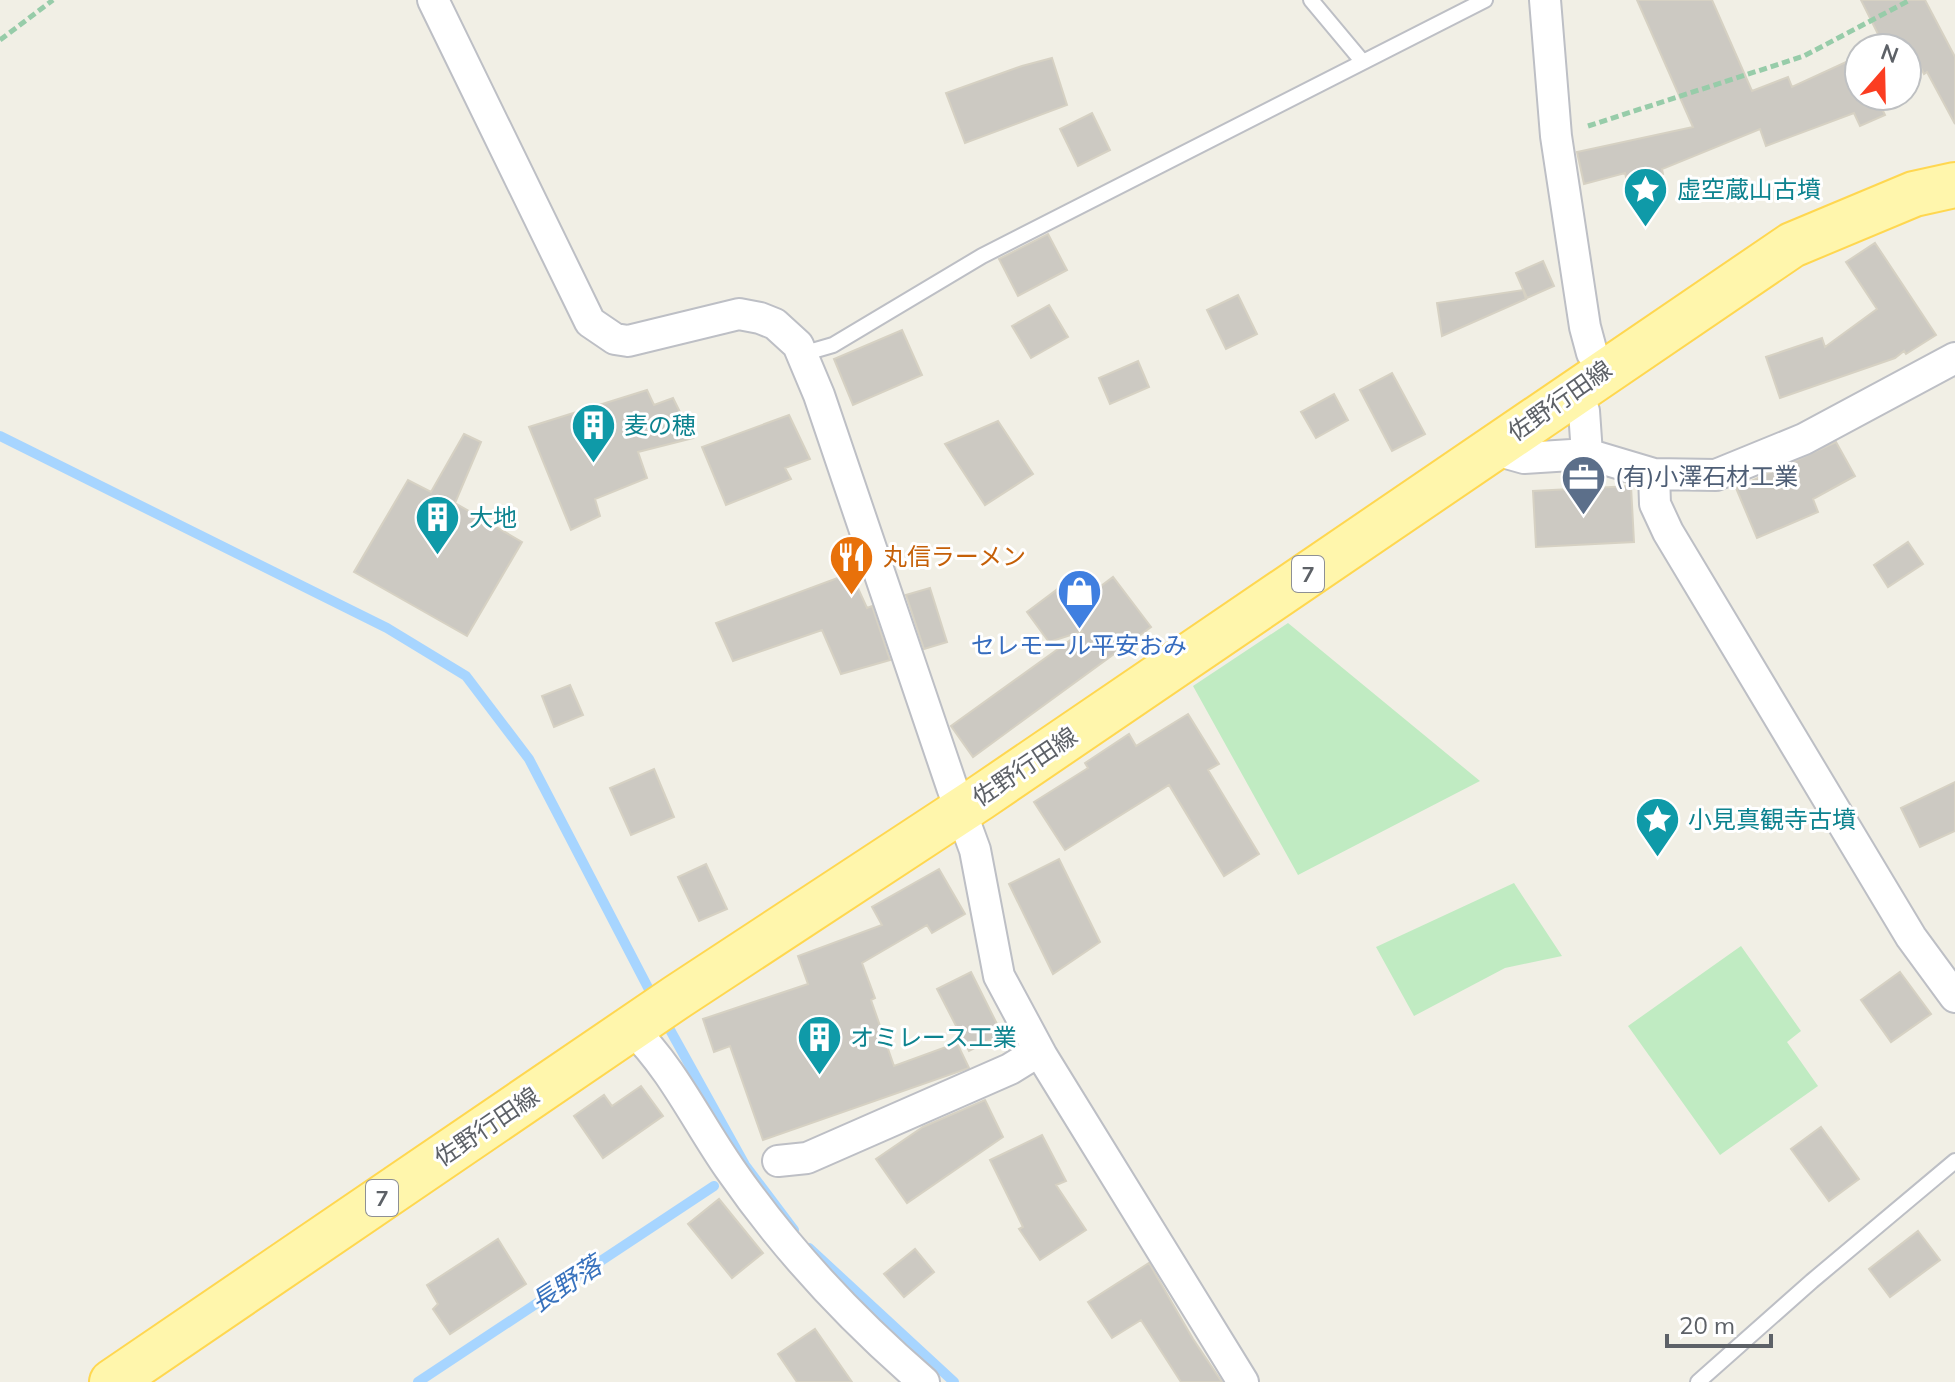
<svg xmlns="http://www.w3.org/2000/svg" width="1955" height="1382" viewBox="0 0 1955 1382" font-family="Mulish,'Noto Sans JP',sans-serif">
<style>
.green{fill:#c0ebc2}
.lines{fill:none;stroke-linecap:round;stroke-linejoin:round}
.stream{stroke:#a7d5ff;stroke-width:10}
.building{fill:#ccc9c2;stroke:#d6d1c3;stroke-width:2}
.lane-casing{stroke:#bdbfc5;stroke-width:18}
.street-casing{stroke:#bdbfc5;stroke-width:34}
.primary-casing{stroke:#ffd750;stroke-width:48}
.path{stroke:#97cca9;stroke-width:5;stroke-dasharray:8 4;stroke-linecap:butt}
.lane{stroke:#fff;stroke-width:14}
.street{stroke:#fff;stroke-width:30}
.primary{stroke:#fff6ac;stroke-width:44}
.labels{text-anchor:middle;stroke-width:6;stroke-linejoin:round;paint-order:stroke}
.shield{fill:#fff;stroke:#8e9095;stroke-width:2}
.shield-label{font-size:22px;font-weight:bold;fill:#5d6167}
.culture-label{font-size:24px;fill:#0d838f;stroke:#fff;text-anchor:start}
.street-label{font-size:24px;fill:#5d6167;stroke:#fff}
.service-label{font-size:24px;fill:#4e5e75;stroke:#fff;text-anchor:start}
.food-label{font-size:24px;fill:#c56008;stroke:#fff;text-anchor:start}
.shop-label{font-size:24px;fill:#366cbe;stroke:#fff}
.water-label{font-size:26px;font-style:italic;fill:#3872bd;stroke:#fff}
</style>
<rect width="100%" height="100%" fill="#f1efe5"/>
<!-- green -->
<path class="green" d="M1288,623L1480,781L1298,875L1193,686Z
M1514,883L1562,956L1505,968L1414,1016L1376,947Z
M1741,946L1801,1031L1787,1042L1818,1086L1720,1155L1628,1026Z"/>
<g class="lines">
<!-- stream -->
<path class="stream" d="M0,436L387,628L466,676L529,759L655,1001
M664,1019L745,1165L794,1230
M809,1248L954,1382
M418,1382L714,1186"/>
</g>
<!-- building -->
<path class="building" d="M1637,0H1712L1752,91L1788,77L1792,87L1859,56V96H1876L1885,115L1860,126L1854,113L1766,146L1760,129L1662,169L1663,174L1627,181L1625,173L1584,184L1577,152L1693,127Z
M1861,0H1925L1955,57V124L1927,72L1924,74L1920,66L1907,72V48H1875L1883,44Z
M1052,58L1067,105L965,143L946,93L1022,66Z
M1092,113L1110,150L1078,166L1060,129Z
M1048,234L1067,270L1018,296L999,259Z
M1875,243L1936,335L1906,354L1904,351L1895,358L1780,398L1766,357L1822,338L1825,347L1877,309L1846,262Z
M1543,261L1554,286L1527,298L1516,273Z
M1523,290L1526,299L1442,336L1437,303Z
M1238,295L1257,334L1226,349L1207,310Z
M1049,305L1068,337L1031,358L1012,326Z
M902,330L922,375L853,405L834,359Z
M1138,361L1149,387L1110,404L1099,378Z
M1392,373L1425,434L1392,451L1360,390Z
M647,390L654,405L673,398L693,438L638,452L647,478L595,499L600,516L571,530L529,427Z
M1334,394L1348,420L1316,438L1301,412Z
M789,415L810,459L785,468L791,479L726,505L702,447Z
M998,421L1033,474L985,505L945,444Z
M464,434L481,442L455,503L522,542L467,636L354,572L408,480L431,492Z
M1836,442L1855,476L1813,499L1818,512L1757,538L1736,488Z
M1631,486L1634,542L1536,547L1533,491Z
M1908,542L1923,564L1888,587L1874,565Z
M851,573L867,608L872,606L890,660L841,674L822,630L733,661L716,623Z
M1079,573L1093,592L1113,577L1151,627L973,757L951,726L1083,631L1049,642L1027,612Z
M930,588L947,642L924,649L906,595Z
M570,685L583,715L554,727L542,696Z
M1188,714L1219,764L1208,770L1259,854L1224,876L1169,785L1065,850L1034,802L1088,768L1085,763L1129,734L1136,746Z
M654,769L674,817L631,835L610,788Z
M1955,782V831L1920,847L1901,808Z
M1059,859L1100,942L1053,974L1009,884Z
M706,864L727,909L699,921L678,877Z
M939,869L965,914L932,933L927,925L862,963L875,998L871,1000L894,1066L957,1043L969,1068L763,1140L730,1046L714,1052L703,1019L808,984L798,956L882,925L872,907Z
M971,972L1002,1034L969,1051L937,989Z
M1900,972L1931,1014L1891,1042L1861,1000Z
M641,1086L663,1116L603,1158L574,1116L604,1095L612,1106Z
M985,1100L1003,1137L907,1203L876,1159L923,1127Z
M1821,1127L1859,1179L1829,1201L1791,1149Z
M1042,1135L1066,1181L1056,1185L1086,1230L1040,1260L1019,1229L1023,1227L990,1160Z
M719,1199L763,1253L732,1278L688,1224Z
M1918,1231L1940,1260L1890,1297L1869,1269Z
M498,1239L526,1284L450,1334L433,1309L438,1304L427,1285Z
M915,1249L934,1272L904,1297L884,1274Z
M1149,1263L1193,1339L1222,1382H1181L1141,1320L1112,1338L1088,1302Z
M815,1329L852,1382H797L778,1354Z"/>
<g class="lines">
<defs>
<path id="lane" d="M1311,0L1362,61
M802,354L833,345L982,256L1485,0
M1698,1382L1812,1281L1955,1161"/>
<path id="street" d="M433,0L590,322L615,339L628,341L739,314L760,318L775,324L798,345L819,395L952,787L975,850L999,976L1042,1056L1243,1382
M1545,0L1556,136L1585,327L1592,353L1605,370
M1576,391L1584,411L1587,454
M1492,449L1524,458L1587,454L1654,474L1716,475L1804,439L1955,358
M1654,474L1655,504L1668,532L1911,937L1955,997
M631,1028C673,1069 697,1122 730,1169C784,1247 852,1320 924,1382
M778,1161L807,1158L1010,1069L1039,1051"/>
<path id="primary" d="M112,1382L677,997L980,798L1792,245L1914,194L1955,185"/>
</defs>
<!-- lane casing -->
<use href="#lane" class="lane-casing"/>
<!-- street casing -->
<use href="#street" class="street-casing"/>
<!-- primary casing -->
<use href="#primary" class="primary-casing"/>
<!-- path -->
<path class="path" d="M0,40L53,0
M1588,126L1804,56L1910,0"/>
<!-- lane -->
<use href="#lane" class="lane"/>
<!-- street -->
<use href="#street" class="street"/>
<!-- primary -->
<use href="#primary" class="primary"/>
</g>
<!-- icons -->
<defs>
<symbol id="sight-pin" viewBox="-11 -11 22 30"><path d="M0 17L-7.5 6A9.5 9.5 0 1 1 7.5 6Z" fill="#0f9aa8" stroke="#fff"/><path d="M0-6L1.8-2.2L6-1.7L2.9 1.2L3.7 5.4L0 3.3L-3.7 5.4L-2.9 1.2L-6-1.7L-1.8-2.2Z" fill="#fff"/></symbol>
<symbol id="building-pin" viewBox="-11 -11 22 30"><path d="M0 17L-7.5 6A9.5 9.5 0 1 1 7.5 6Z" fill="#0f9aa8" stroke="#fff"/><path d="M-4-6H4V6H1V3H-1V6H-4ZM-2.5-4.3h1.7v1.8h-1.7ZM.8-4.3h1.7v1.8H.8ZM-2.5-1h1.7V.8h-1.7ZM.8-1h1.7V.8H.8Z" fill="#fff"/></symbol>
<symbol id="office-pin" viewBox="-11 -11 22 30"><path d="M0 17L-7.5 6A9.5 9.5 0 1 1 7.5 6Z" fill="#5c6f8a" stroke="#fff"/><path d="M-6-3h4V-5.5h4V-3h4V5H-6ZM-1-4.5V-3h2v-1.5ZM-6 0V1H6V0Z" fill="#fff"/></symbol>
<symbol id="restaurant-pin" viewBox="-11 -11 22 30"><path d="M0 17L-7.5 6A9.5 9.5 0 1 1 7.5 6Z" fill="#e8710a" stroke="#fff"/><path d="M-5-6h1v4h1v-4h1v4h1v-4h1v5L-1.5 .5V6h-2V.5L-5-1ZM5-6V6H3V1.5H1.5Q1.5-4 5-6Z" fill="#fff"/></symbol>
<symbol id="shop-pin" viewBox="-11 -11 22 30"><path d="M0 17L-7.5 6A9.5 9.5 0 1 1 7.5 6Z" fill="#3f7fe0" stroke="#fff"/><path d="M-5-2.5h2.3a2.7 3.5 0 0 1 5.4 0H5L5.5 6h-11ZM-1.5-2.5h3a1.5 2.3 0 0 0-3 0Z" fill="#fff"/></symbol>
</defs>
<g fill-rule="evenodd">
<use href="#sight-pin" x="1620" y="164" width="51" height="69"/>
<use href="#building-pin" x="568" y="400" width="51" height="69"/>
<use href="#office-pin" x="1558" y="452" width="51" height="69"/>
<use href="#building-pin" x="412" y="492" width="51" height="69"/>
<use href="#restaurant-pin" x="826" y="532" width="51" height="69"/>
<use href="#shop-pin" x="1054" y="566" width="51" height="69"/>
<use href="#sight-pin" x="1632" y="794" width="51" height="69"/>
<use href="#building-pin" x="794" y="1012" width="51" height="69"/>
</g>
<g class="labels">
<!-- shield labels -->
<g class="shield">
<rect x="1292" y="556" width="32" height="36" rx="6"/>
<rect x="366" y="1180" width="32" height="36" rx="6"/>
</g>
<g class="shield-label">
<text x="1308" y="582">7</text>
<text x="382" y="1206">7</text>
</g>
<!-- culture labels -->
<g class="culture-label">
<text x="1677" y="198">虚空蔵山古墳</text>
<text x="624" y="434">麦の穂</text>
<text x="469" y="526">大地</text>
<text x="1688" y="828">小見真観寺古墳</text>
<text x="850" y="1046">オミレース工業</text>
</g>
<!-- street labels -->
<g class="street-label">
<text transform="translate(1560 401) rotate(-35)" y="8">佐野行田線</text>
<text transform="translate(1025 767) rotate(-34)" y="8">佐野行田線</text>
<text transform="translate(487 1127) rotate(-34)" y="8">佐野行田線</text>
</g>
<!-- service labels -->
<g class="service-label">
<text x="1615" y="485">(有)小澤石材工業</text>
</g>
<!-- food labels -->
<g class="food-label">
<text x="883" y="565">丸信ラーメン</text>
</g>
<!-- shop labels -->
<g class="shop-label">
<text x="1079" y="654">セレモール平安おみ</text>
</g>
<!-- water labels -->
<g class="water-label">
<text transform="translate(566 1284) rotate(-33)" y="9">長野落</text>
</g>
</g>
<!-- north arrow -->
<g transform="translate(1883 72) rotate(20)"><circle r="38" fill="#ffffff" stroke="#bec0c2" stroke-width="2"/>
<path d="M0-6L14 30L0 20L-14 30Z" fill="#fb3d21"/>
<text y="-12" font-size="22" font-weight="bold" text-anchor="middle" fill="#5d6167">N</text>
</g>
<!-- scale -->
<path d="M1667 1334v12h104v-12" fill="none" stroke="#5d6167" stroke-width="4"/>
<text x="1679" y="1334" font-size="24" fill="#5d6167" stroke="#ffffff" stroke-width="6" paint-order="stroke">20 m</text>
</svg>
